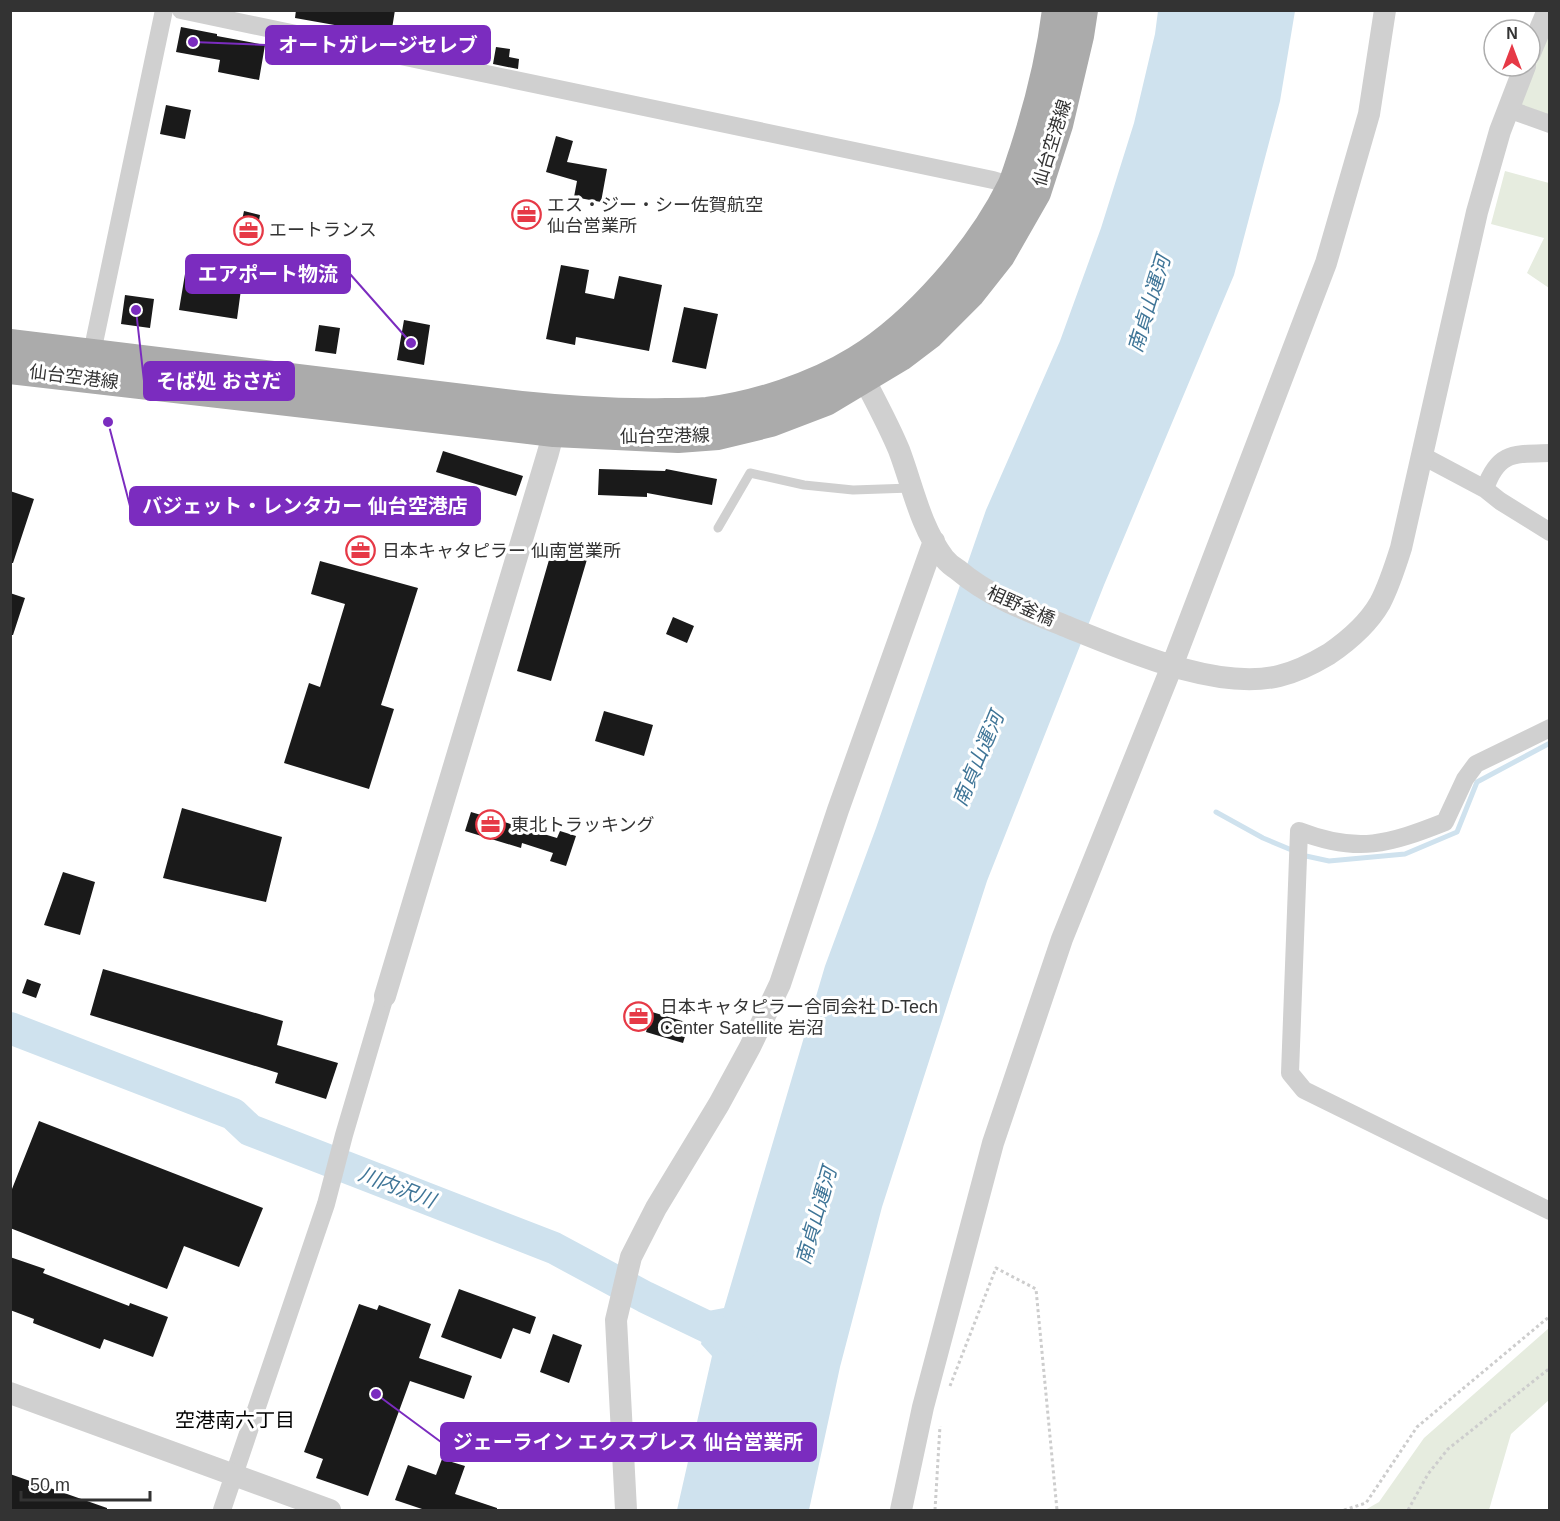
<svg xmlns="http://www.w3.org/2000/svg" width="1560" height="1521" viewBox="0 0 1560 1521" font-family="Helvetica,'Noto Sans JP',sans-serif">
<style>
.green{fill:#e6ecdf}
.water{fill:#cfe2ee}
.lines{fill:none;stroke-linecap:round;stroke-linejoin:round}
.stream{stroke:#cfe2ee;stroke-width:5}
.river{stroke:#cfe2ee;stroke-width:32}
.building{fill:#1a1a1a}
.path{stroke:#cdcdcd;stroke-width:3;stroke-dasharray:3 3;stroke-linecap:butt}
.service{stroke:#d0d0d0;stroke-width:9}
.minor{stroke:#d0d0d0;stroke-width:18}
.tertiary{stroke:#d0d0d0;stroke-width:22}
.primary{stroke:#ababab;stroke-width:28}
.labels{text-anchor:middle;stroke-width:6;stroke-linejoin:round;paint-order:stroke}
.street-label{font-size:18px;fill:#333;stroke:#fff}
.poi-label{font-size:18px;fill:#333;stroke:#fff;text-anchor:start}
.water-label{font-size:20px;font-style:italic;fill:#3f7597;stroke:#fff}
.neighbourhood-label{font-size:20px;fill:#000;stroke:#fff}
.leader{fill:none;stroke:#7b2cbf;stroke-width:2}
.callout-dot{fill:#7b2cbf;stroke:#fff;stroke-width:2}
.callout{fill:#7b2cbf;stroke:#7b2cbf;stroke-width:2}
.callout-label{font-size:20px;text-anchor:middle;font-weight:bold;fill:#fff}
</style>
<rect width="100%" height="100%" fill="#fff"/>
<!-- green -->
<path class="green" d="M1549,34V132L1515,119L1525,90Z
M1505,171L1549,183V288L1527,273L1544,238L1491,224Z
M1549,1328V1400L1511,1434L1489,1510H1365L1379,1502L1424,1438Z"/>
<!-- water -->
<path class="water" d="M1158,11H1295L1280,101L1234,275L1104,585L987,881L882,1207L840,1367L809,1510H677L712,1356L701,1344L708,1311L724,1308L825,966L876,828L986,510L1060,341L1101,228L1134,123L1155,34Z"/>
<g class="lines">
<!-- stream -->
<path class="stream" d="M1216,812L1263,838L1306,856L1329,861L1405,854L1457,832L1477,782L1550,743"/>
<!-- river -->
<path class="river" d="M10,1028L233,1114L250,1130L554,1248L645,1297L743,1344"/>
</g>
<!-- building -->
<path class="building" d="M296,10H395L391,35L295,18Z
M181,27L217,34V36L265,45L259,80L218,72L220,60L176,52Z
M496,47L510,49L509,57L519,59L518,69L493,64Z
M166,105L191,110L185,139L160,134Z
M556,136L573,141L567,162L607,169L601,202L574,197L577,181L546,172Z
M244,211L260,215L255,242L238,239Z
M561,265L589,270L585,293L614,299L619,276L662,285L649,351L576,337L575,345L546,339Z
M185,274L242,282L237,319L179,310Z
M125,295L154,299L150,328L121,324Z
M684,307L718,314L706,369L672,362Z
M404,320L430,325L424,365L397,360Z
M319,325L340,328L336,354L315,351Z
M443,451L523,476L516,496L436,472Z
M599,469L665,471L666,469L717,479L712,505L647,493V497L598,495Z
M10,491L34,499L13,563H10Z
M553,546L588,556L551,681L517,671Z
M320,561L418,588L381,705L394,709L369,789L284,763L309,683L320,687L345,604L311,594Z
M10,593L25,598L13,635H10Z
M673,617L694,626L687,643L666,634Z
M604,711L653,725L644,756L595,741Z
M182,808L282,837L266,902L163,878Z
M471,812L557,838L560,831L576,836L566,866L550,861L553,853L522,843L521,848L465,831Z
M63,872L95,882L80,935L44,925Z
M103,969L283,1021L277,1045L338,1063L326,1099L275,1083L278,1073L90,1015Z
M27,979L41,984L36,998L22,993Z
M652,1012L689,1023L683,1043L646,1032Z
M39,1121L263,1208L239,1267L184,1246L167,1289L10,1228V1194Z
M10,1257L45,1269L43,1273L129,1306L130,1303L168,1317L153,1357L104,1339L100,1349L33,1323L34,1319L10,1310Z
M459,1289L536,1317L530,1334L513,1328L501,1359L441,1337Z
M359,1304L377,1310L379,1305L431,1324L419,1358L472,1376L464,1399L410,1381L368,1496L316,1478L323,1459L304,1452Z
M553,1334L582,1345L569,1383L540,1372Z
M442,1459L465,1466L455,1494L497,1508V1510H425L395,1500L408,1465L436,1475Z
M10,1474L107,1508V1510H10Z"/>
<g class="lines">
<!-- path -->
<path class="path" d="M950,1386L996,1268L1036,1289L1057,1510
M935,1510L940,1426
M1344,1510L1366,1503L1417,1427L1550,1316
M1408,1510L1428,1474L1448,1449L1550,1368"/>
<!-- service -->
<path class="service" d="M718,528L750,473L804,485L853,490L911,488"/>
<!-- minor -->
<path class="minor" d="M181,10L993,180L1019,188
M1508,109L1550,124
M90,362L164,10
M1421,455L1485,489L1500,501L1550,532
M1485,489C1498,451 1514,454 1550,453
M1550,728L1476,764L1465,779L1445,822C1389,844 1358,854 1299,831L1290,1073L1304,1090L1550,1211
M222,1510L326,1204L344,1135L385,996"/>
<!-- tertiary -->
<path class="tertiary" d="M1530,53L1548,10
M857,365C871,393 887,421 899,450C913,487 920,526 944,558C948,563 953,567 958,570C991,598 1031,612 1070,628C1128,651 1217,691 1279,676C1296,672 1314,663 1329,654C1348,641 1368,624 1380,603C1389,586 1395,567 1401,548L1477,212L1500,131L1525,66
M385,996L548,453L557,419
M10,1393L330,1510
M626,1510L616,1320L631,1257L656,1208L719,1104L750,1047L780,984L838,810L934,541
M901,1510L923,1407L993,1143L1062,939L1172,666L1326,263L1369,114L1385,10"/>
<!-- primary -->
<path class="primary" d="M10,343L521,405C569,410 617,413 666,412C679,412 693,412 707,411C755,405 814,386 856,360C916,323 980,249 1011,186C1016,175 1019,163 1023,152C1038,106 1050,58 1056,10
M10,370L554,433L678,439L718,436L771,423L826,402L901,357L930,335L971,294L1001,256L1037,193L1059,125L1080,36L1084,10"/>
</g>
<!-- icons -->
<defs>
<symbol id="office-ring" viewBox="-11 -11 22 22"><circle r="9.5" fill="#fff" stroke="#e63946" stroke-width="1.5"/><path d="M-6-3h4V-5.5h4V-3h4V5H-6ZM-1-4.5V-3h2v-1.5ZM-6 0V1H6V0Z" fill="#e63946"/></symbol>
</defs>
<g fill-rule="evenodd">
<use href="#office-ring" x="510" y="198" width="33" height="33"/>
<use href="#office-ring" x="232" y="214" width="33" height="33"/>
<use href="#office-ring" x="344" y="534" width="33" height="33"/>
<use href="#office-ring" x="474" y="808" width="33" height="33"/>
<use href="#office-ring" x="622" y="1000" width="33" height="33"/>
</g>
<g class="labels">
<!-- street labels -->
<g class="street-label">
<text transform="translate(1052 143) rotate(-73)" y="6">仙台空港線</text>
<text transform="translate(74 377) rotate(7)" y="6">仙台空港線</text>
<text transform="translate(665 436) rotate(-1)" y="6">仙台空港線</text>
<text transform="translate(1021 606) rotate(24)" y="6">相野釜橋</text>
</g>
<!-- poi labels -->
<g class="poi-label">
<text x="547" y="211">エス・ジー・シー佐賀航空<tspan x="547" dy="21">仙台営業所</tspan></text>
<text x="269" y="236">エートランス</text>
<text x="382" y="557">日本キャタピラー 仙南営業所</text>
<text x="511" y="831">東北トラッキング</text>
<text x="660" y="1013">日本キャタピラー合同会社 D-Tech<tspan x="660" dy="21">Center Satellite 岩沼</tspan></text>
</g>
<!-- water labels -->
<g class="water-label">
<text transform="translate(1149 304) rotate(-73)" y="7">南貞山運河</text>
<text transform="translate(978 759) rotate(-67)" y="7">南貞山運河</text>
<text transform="translate(397 1187) rotate(21)" y="7">川内沢川</text>
<text transform="translate(816 1216) rotate(-74)" y="7">南貞山運河</text>
</g>
<!-- neighbourhood labels -->
<g class="neighbourhood-label">
<text x="235" y="1427">空港南六丁目</text>
</g>
</g>
<!-- callouts -->
<path class="leader" d="M193 42L266 45M411 343L350 274M136 310L144 381M108 422L130 506M376 1394L441 1442"/>
<g class="callout-dot">
<circle cx="193" cy="42" r="6"/>
<circle cx="411" cy="343" r="6"/>
<circle cx="136" cy="310" r="6"/>
<circle cx="108" cy="422" r="6"/>
<circle cx="376" cy="1394" r="6"/>
</g>
<g class="callout">
<rect x="266" y="26" width="224" height="38" rx="6"/>
<rect x="186" y="255" width="164" height="38" rx="6"/>
<rect x="144" y="362" width="150" height="38" rx="6"/>
<rect x="130" y="487" width="350" height="38" rx="6"/>
<rect x="441" y="1423" width="375" height="38" rx="6"/>
</g>
<g class="callout-label">
<text x="378" y="52">オートガレージセレブ</text>
<text x="268" y="281">エアポート物流</text>
<text x="219" y="388">そば処 おさだ</text>
<text x="305" y="513">バジェット・レンタカー 仙台空港店</text>
<text x="628" y="1449">ジェーライン エクスプレス 仙台営業所</text>
</g>
<!-- border -->
<rect width="1560" height="1521" fill="none" stroke="#333333" stroke-width="24"/>
<!-- north arrow -->
<g transform="translate(1512 48)"><circle r="28" fill="#ffffff" stroke="#adadad" stroke-width="1.5"/>
<path d="M0-4.5L10 22L0 15L-10 22Z" fill="#e63946"/>
<text y="-9" font-size="16" font-weight="bold" text-anchor="middle" fill="#333333">N</text>
</g>
<!-- scale -->
<path d="M21 1491v9h129v-9" fill="none" stroke="#333333" stroke-width="3"/>
<text x="30" y="1491" font-size="18" fill="#333333" stroke="#ffffff" stroke-width="4.5" paint-order="stroke">50 m</text>
</svg>
